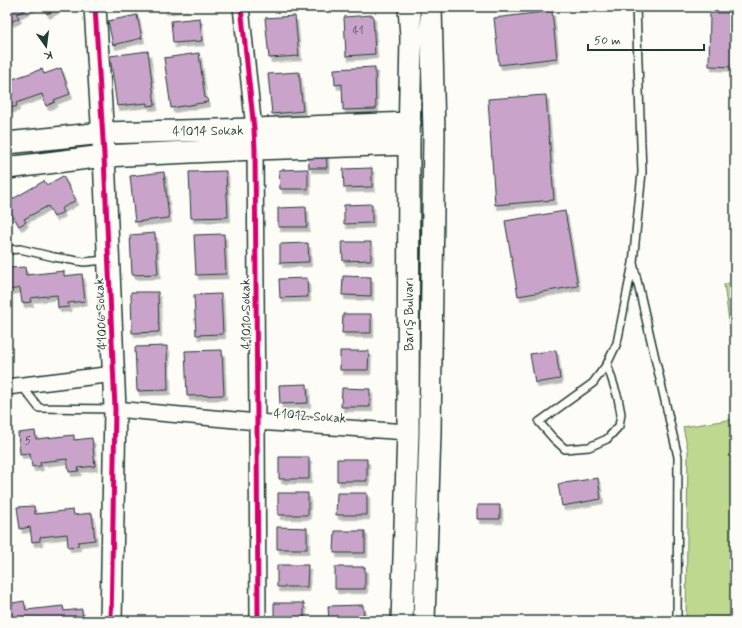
<svg xmlns="http://www.w3.org/2000/svg" width="742" height="628" viewBox="0 0 742 628" font-family="Mynerve,sans-serif">
<style>
.green{fill:#bed88f;stroke:#6e8a62}
.building{fill:#caa3ca;stroke:#1f3d34;filter:url(#shadow)}
.lines{fill:none;stroke-linecap:round;stroke-linejoin:round}
.lane-casing{stroke:#1f3d34;stroke-width:10}
.street-casing{stroke:#1f3d34;stroke-width:18}
.secondary-casing{stroke:#1f3d34;stroke-width:24}
.lane{stroke:#fdfcf7;stroke-width:7}
.street{stroke:#fdfcf7;stroke-width:15}
.secondary{stroke:#fdfcf7;stroke-width:21}
.cycleway-casing{stroke:#fdfcf7;stroke-width:8}
.cycleway{stroke:#d6006c;stroke-width:5}
.labels{text-anchor:middle;stroke-width:3;stroke-linejoin:round;paint-order:stroke}
.number-label{font-size:11px;fill:#4a565a}
.street-label{font-size:13px;fill:#1f3d34;stroke:#fdfcf7}
</style>
<defs>
<filter id="shadow"><feDropShadow dx="2.5" dy="4.5" stdDeviation="0" flood-color="#0004"/></filter>
</defs>
<rect width="100%" height="100%" fill="#fdfcf7"/>
<filter id="ink" filterUnits="userSpaceOnUse"><feTurbulence type="fractalNoise" baseFrequency=".025" numOctaves="2"/><feDisplacementMap in="SourceGraphic" scale="8" xChannelSelector="R" yChannelSelector="G"/><feConvolveMatrix kernelMatrix="1 2 1 2 8 2 1 2 1" color-interpolation-filters="sRGB"/></filter>
<g filter="url(#ink)">
<!-- green -->
<path class="green" d="M735,282V366L724,284Z
M735,419V621H686L688,450L683,427Z"/>
<!-- building -->
<path class="building" d="M7,7H32L17,14L19,18L11,22L7,14Z
M44,7H55L56,9L47,14Z
M164,7H186L164,10Z
M552,11L557,58L499,65L494,18Z
M710,13H735V67L709,66Z
M137,15L142,38L113,45L108,21Z
M373,15L375,54L346,56L344,17Z
M295,16L299,56L269,58L265,18Z
M200,18L202,41L173,43L171,21Z
M148,51L155,105L147,106V103L117,106L110,56Z
M199,53L205,98H207L208,102L171,108L164,58Z
M375,67L376,109L343,110L342,84L335,85L334,69Z
M61,68L70,94L54,100L55,102L46,106L42,94L16,103L17,106L9,109L7,104V81L42,69L44,74Z
M299,72L303,111L272,114L268,74Z
M546,95L554,200L495,205L488,99Z
M326,152L327,168H309L308,153Z
M372,168V187L344,188L343,169Z
M308,169V189H280L279,170Z
M226,171L228,217L191,218L189,172Z
M164,172L169,218L135,222L130,176Z
M63,176L76,200L61,209L63,212L54,217L48,206L24,219L26,222L19,226L12,214L7,217V193L11,200L44,181L47,185Z
M372,204V223L344,224V205Z
M306,207L307,227H278V208Z
M565,211L578,286L518,296L505,221Z
M155,233L158,274L132,275L130,235Z
M224,234L226,274L196,275L194,235Z
M342,242H371V260L343,261Z
M308,243L309,262L280,263V244Z
M25,267L26,275L64,271V276L82,274L85,301L68,303L69,307L58,308L57,295L30,298L31,302L22,303L20,288L10,290L8,268Z
M343,276L371,277V296L342,295Z
M307,278L308,297L280,298L279,279Z
M131,292H158L159,332L132,333Z
M221,294L223,334L196,335L194,295Z
M343,314H371V333H342Z
M167,346L168,390L137,391L135,347Z
M222,350L224,395L187,396L185,351Z
M556,350L560,379L535,383L530,354Z
M340,351H369L368,370H340Z
M307,384L308,403L280,404L279,385Z
M342,388L370,389V407H341Z
M35,431L36,439L74,435V440L92,438L95,466L78,468L79,471L69,472L67,459L40,462L41,466L32,467L30,453L20,454L18,433Z
M279,457H309V479H279Z
M337,459H367V481H337Z
M598,478L601,499L562,506L558,484Z
M278,493H308V515H278Z
M337,493H367V515H336Z
M477,505H500V519H477Z
M34,506L35,514L73,510L74,515L92,513L95,540L78,542V546L68,547L67,534L40,537V541L32,542L30,527L20,529L17,507Z
M277,527L307,528V549H277Z
M335,531H365V553H334Z
M277,565H308L307,587H277Z
M335,567H365V589H335Z
M24,601L26,610L63,606L64,611L82,609L83,621H9L7,604Z
M274,603H304V621H274Z
M363,605L364,621H329L328,606Z"/>
<g class="lines">
<defs>
<path id="lane" d="M7,250L20,249L54,257L84,262L106,260
M633,263L642,172L636,7
M607,364L618,398L621,414L619,426L607,439L589,447L565,449L553,438L539,422L593,383L607,364L617,343L633,263L678,457L677,621
M22,386L39,408L113,409"/>
<path id="street" d="M241,7L254,129L255,149L257,422L258,621
M7,387L114,374
M115,409L257,422L408,432"/>
<path id="secondary" d="M95,7L104,156L115,409L111,621
M7,143L103,133L254,129L410,123
M7,168L104,156L255,149L409,144
M402,621L408,432L409,144L411,37L409,7
M424,621L430,433L434,134L431,7"/>
</defs>
<!-- lane casing -->
<use href="#lane" class="lane-casing"/>
<!-- street casing -->
<use href="#street" class="street-casing"/>
<!-- secondary casing -->
<use href="#secondary" class="secondary-casing"/>
<!-- lane -->
<use href="#lane" class="lane"/>
<!-- street -->
<use href="#street" class="street"/>
<!-- secondary -->
<use href="#secondary" class="secondary"/>
<defs>
<path id="cycleway" d="M95,7L104,156L115,409L111,621
M241,7L254,129L255,149L257,422L258,621"/>
</defs>
<!-- cycleway casing -->
<use href="#cycleway" class="cycleway-casing"/>
<!-- cycleway -->
<use href="#cycleway" class="cycleway"/>
</g>
</g>
<g class="labels">
<!-- number labels -->
<g class="number-label">
<text x="358" y="34">41</text>
<text x="28" y="444">5</text>
</g>
<!-- street labels -->
<g class="street-label">
<text transform="translate(208 130) rotate(-1)" y="5">41014 Sokak</text>
<text transform="translate(100 314) rotate(-93)" y="5">41006 Sokak</text>
<text transform="translate(245 314) rotate(-91)" y="5">41010 Sokak</text>
<text transform="translate(408 314) rotate(-90)" y="5">Barış Bulvarı</text>
<text transform="translate(310 415) rotate(4)" y="5">41012. Sokak</text>
</g>
</g>
<!-- margin -->
<rect width="742" height="628" fill="none" stroke="#fdfcf7" stroke-width="24"/>
<rect x="12" y="12" width="718" height="604" fill="none" stroke="#1f3d34" stroke-width="1.5" filter="url(#ink)"/>
<!-- north arrow -->
<g transform="translate(46 46) rotate(166)" stroke="#fdfcf7" stroke-width="3" paint-order="stroke">
<path d="M0-3L7 15L0 10L-7 15Z" fill="#1f3d34"/>
<text y="-6" font-size="11" font-weight="bold" text-anchor="middle" fill="#1f3d34">K</text>
</g>
<!-- scale -->
<path d="M588 44v6h116v-6" fill="none" stroke="#1f3d34" stroke-width="2"/>
<text x="594" y="44" font-size="12" fill="#1f3d34" stroke="#fdfcf7" stroke-width="3" paint-order="stroke">50 m</text>
</svg>
